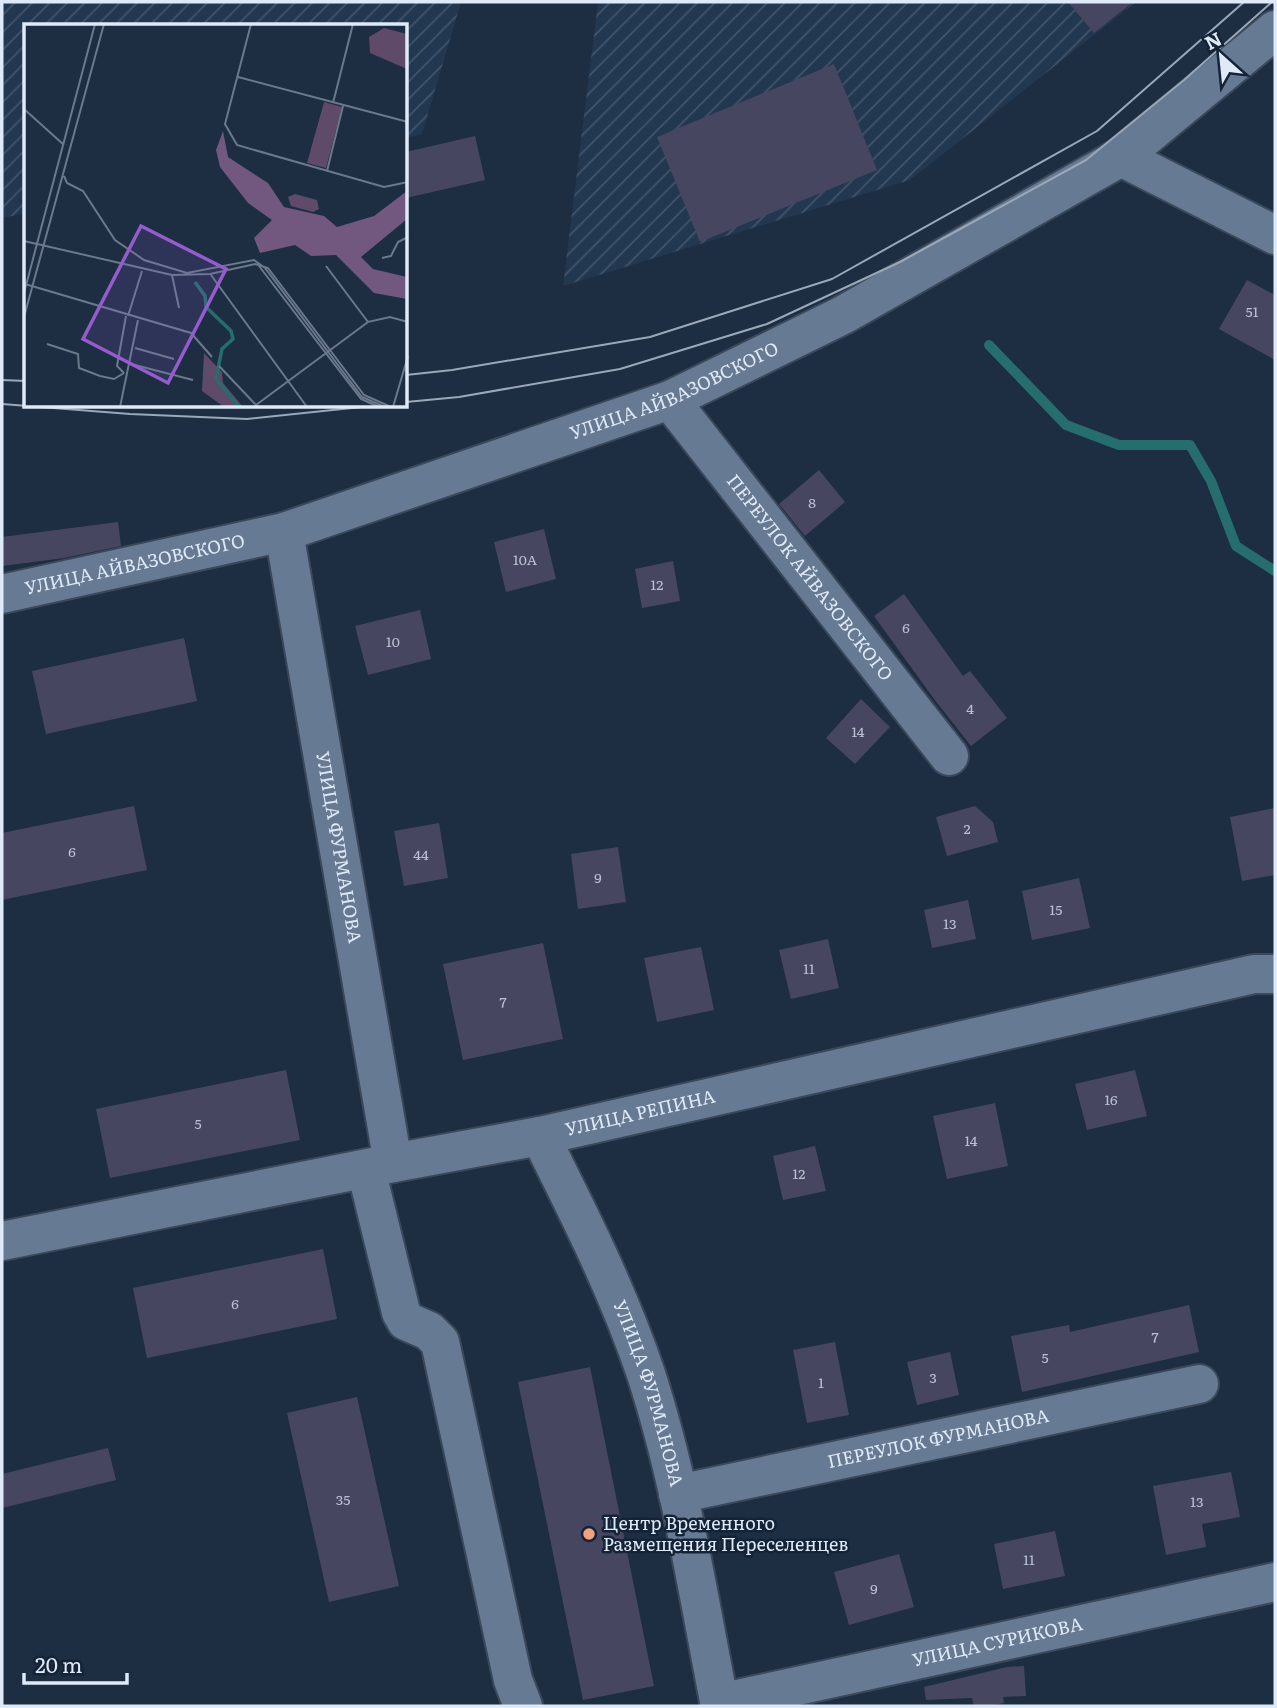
<svg xmlns="http://www.w3.org/2000/svg" width="1277" height="1708" viewBox="0 0 1277 1708" font-family="Literata,serif">
<style>
.industrial{fill:url(#industrial-furrows)}
.lines{fill:none;stroke-linecap:round;stroke-linejoin:round}
.stream{stroke:#266d6e;stroke-width:10}
.building{fill:#474661}
.minor-casing{stroke:#3a485a;stroke-width:42}
.minor{stroke:#677a93;stroke-width:38}
.tram{stroke:#9ba8b8;stroke-width:2}
.poi-dot{fill:#f2a17e;stroke:#142337;stroke-width:2.5}
.labels{text-anchor:middle;stroke-width:5;stroke-linejoin:round;paint-order:stroke}
.number-label{font-size:14px;fill:#b9c1d2}
.street-label{font-size:18px;fill:#dfeaf8;stroke:#142337}
.poi-label{font-size:18px;fill:#dfeaf8;stroke:#142337;text-anchor:start}
.inset-river{fill:none;stroke:#266d6e;stroke-width:3.5}
.inset-road{fill:none;stroke:#6b798b;stroke-width:2}
.view{fill:#945ccd;fill-opacity:0.15;stroke:#945ccd;stroke-width:3.5}
.inset-edge{fill:none;stroke:#dfeaf8;stroke-width:3.5}
</style>
<defs>
<pattern id="industrial-furrows" width="10" height="10" patternUnits="userSpaceOnUse" patternTransform="scale(1.75)"><rect width="10" height="10" fill="#223750"/><path d="M-1 1l2-2M0 10L10 0M9 11l2-2" fill="none" stroke="#42546a"/></pattern>
</defs>
<rect width="100%" height="100%" fill="#1d2d42"/>
<!-- industrial -->
<path class="industrial" d="M2,2H461L422,134L406,138V26H26V213L2,218Z
M598,2H1136L910,180L563,286Z"/>
<g class="lines">
<!-- stream -->
<path class="stream" d="M989,345L1066,425L1119,445H1190L1211,481L1236,546L1275,571"/>
</g>
<!-- building -->
<path class="building" d="M1068,2H1133L1094,33Z
M834,64L877,170L700,242L657,137Z
M475,136L485,180L406,198V152Z
M1247,280L1275,295V360L1219,329Z
M819,470L845,502L805,536L779,504Z
M118,522L121,546L64,558L2,566V537Z
M544,529L556,579L506,592L494,542Z
M673,561L680,601L642,608L635,569Z
M904,594L963,676L970,671L1007,718L971,746L934,699L874,616Z
M420,610L431,659L368,675L355,626Z
M184,638L197,701L46,734L32,671Z
M861,699L890,727L855,764L826,738Z
M134,806L147,870L2,900V833Z
M975,806L993,822L998,842L947,856L936,817Z
M1275,808V875L1242,881L1230,817Z
M439,823L448,878L404,886L394,831Z
M618,847L626,902L578,909L571,854Z
M1079,878L1090,928L1032,940L1022,891Z
M968,900L976,939L932,948L924,910Z
M828,939L839,988L791,999L779,950Z
M543,943L563,1039L463,1060L443,964Z
M701,947L714,1010L657,1022L644,958Z
M286,1070L300,1140L110,1178L96,1109Z
M1135,1070L1147,1116L1087,1130L1075,1084Z
M995,1103L1008,1166L947,1179L933,1116Z
M815,1146L826,1191L783,1200L773,1156Z
M323,1249L337,1319L147,1358L133,1288Z
M1189,1305L1199,1352L1022,1392L1011,1336L1069,1325L1070,1332Z
M835,1342L849,1415L807,1423L793,1350Z
M950,1352L959,1395L917,1405L907,1362Z
M590,1367L654,1686L583,1700L518,1382Z
M357,1397L399,1586L329,1602L287,1413Z
M108,1448L116,1480L2,1508V1474Z
M1231,1472L1240,1517L1202,1524L1206,1547L1166,1555L1153,1486Z
M1055,1531L1065,1576L1003,1589L994,1544Z
M899,1554L914,1607L849,1625L834,1572Z
M1024,1666L1026,1696L1003,1697L1004,1703L988,1706H974L972,1698L926,1700L924,1687L1007,1667Z"/>
<g class="lines">
<defs>
<g id="minor">
<path d="M1121,157L1275,235"/>
<path id="s1" d="M670,400L949,756"/>
<path id="s2" d="M284,532L393,1163"/>
<path id="s3" d="M2,594L284,532L670,400L843,315L1121,157L1275,30"/>
<path id="s4" d="M540,1136C579,1214 618,1291 646,1374C681,1482 698,1595 720,1706"/>
<path d="M366,1169L401,1312L406,1321L429,1331L440,1342L513,1680L523,1706"/>
<path id="s5" d="M2,1241L393,1163L540,1136L1254,974H1275"/>
<path id="s6" d="M678,1494L1199,1384"/>
<path id="s7" d="M719,1703L1275,1582"/>
</g>
</defs>
<!-- minor casing -->
<use href="#minor" class="minor-casing"/>
<!-- minor -->
<use href="#minor" class="minor"/>
<!-- tram -->
<path class="tram" d="M406,375L452,370L650,337L832,279L1097,131L1244,2
M2,380L26,381
M406,402L459,397L620,369L767,324L900,262L1086,160L1184,80L1272,2
M2,404L130,414L247,419L371,406"/>
</g>
<!-- markers -->
<circle class="poi-dot" cx="589" cy="1534" r="7"/>
<g class="labels">
<!-- number labels -->
<g class="number-label">
<text x="1252" y="317">51</text>
<text x="812" y="508">8</text>
<text x="525" y="565">10А</text>
<text x="657" y="590">12</text>
<text x="906" y="633">6</text>
<text x="393" y="647">10</text>
<text x="970" y="714">4</text>
<text x="858" y="737">14</text>
<text x="967" y="834">2</text>
<text x="72" y="857">6</text>
<text x="421" y="860">44</text>
<text x="598" y="883">9</text>
<text x="1056" y="915">15</text>
<text x="950" y="929">13</text>
<text x="809" y="974">11</text>
<text x="503" y="1007">7</text>
<text x="1111" y="1105">16</text>
<text x="198" y="1129">5</text>
<text x="971" y="1146">14</text>
<text x="799" y="1179">12</text>
<text x="235" y="1309">6</text>
<text x="1155" y="1342">7</text>
<text x="1045" y="1363">5</text>
<text x="933" y="1383">3</text>
<text x="821" y="1388">1</text>
<text x="343" y="1505">35</text>
<text x="1197" y="1507">13</text>
<text x="1029" y="1565">11</text>
<text x="874" y="1594">9</text>
</g>
<!-- street labels -->
<g class="street-label">
<text dy="6" stroke="none"><textPath href="#s3" startOffset="704">УЛИЦА АЙВАЗОВСКОГО</textPath></text>
<text dy="6" stroke="none"><textPath href="#s3" startOffset="136">УЛИЦА АЙВАЗОВСКОГО</textPath></text>
<text dy="6" stroke="none"><textPath href="#s1" startOffset="226">ПЕРЕУЛОК АЙВАЗОВСКОГО</textPath></text>
<text dy="6" stroke="none"><textPath href="#s2" startOffset="320">УЛИЦА ФУРМАНОВА</textPath></text>
<text dy="6" stroke="none"><textPath href="#s5" startOffset="651">УЛИЦА РЕПИНА</textPath></text>
<text dy="6" stroke="none"><textPath href="#s4" startOffset="280">УЛИЦА ФУРМАНОВА</textPath></text>
<text dy="6" stroke="none"><textPath href="#s6" startOffset="266">ПЕРЕУЛОК ФУРМАНОВА</textPath></text>
<text dy="6" stroke="none"><textPath href="#s7" startOffset="285">УЛИЦА СУРИКОВА</textPath></text>
</g>
<!-- poi labels -->
<g class="poi-label">
<text x="603" y="1530">Центр Временного<tspan x="603" dy="21">Размещения Переселенцев</tspan></text>
</g>
</g>
<!-- overview -->
<g transform="translate(24 24)">
<rect width="383" height="383" fill="#1d2d42"/>
<path d="M180,329L198,348L199,359L219,383H200L178,367Z" fill="#5f4a69"/>
<path d="M199,107L204,133L244,159L260,183L300,192L313,203L350,192L383,167V195L337,233L349,245L383,253V275L350,269L312,231L287,232L271,221L236,229L230,214L248,196L224,179L196,143L192,126Z" fill="#72577f"/>
<path d="M360,4L383,10V45L346,29L345,13ZM300,78L318,83L302,144L283,139ZM271,170L293,176L295,185L289,188L267,182L264,173Z" fill="#5f4a69"/>
<path class="inset-river" d="M171,258L181,272L182,283L207,307L209,315L198,325L192,355L215,383"/>
<path class="inset-road" d="M227,0L201,100L213,121L360,163L384,158M214,53L384,98M309,79L329,0M0,85L40,121M303,147L319,82M40,152L43,159L59,167L91,216L120,236L163,249L230,236L241,244L338,373L361,383M0,217L148,251L186,250L231,240L244,244L340,371L367,383M358,234L367,232L374,218L384,213M235,242L337,375L355,383M302,242L344,298L366,293L384,298M148,251L155,284M187,251L283,383M1,260L167,309L188,333M0,269L71,0M104,292L118,247M0,293L80,0M23,320L54,330L55,344L76,352L90,355L100,349M111,324L150,335M107,340L169,356M195,342L233,382M100,349L93,342L102,292M232,381L344,298M96,383L114,296M369,383L384,332"/>
<path class="view" d="M117,202L202,245L144,359L59,315Z"/>
<rect width="383" height="383" class="inset-edge"/>
</g>
<!-- border -->
<rect width="1277" height="1708" fill="none" stroke="#dfeaf8" stroke-width="7"/>
<!-- north arrow -->
<g transform="translate(1221 56) rotate(333)" stroke="#142337" stroke-width="5" paint-order="stroke">
<path d="M0-5L12 26L0 18L-12 26Z" fill="#dfeaf8"/>
<text y="-10" font-size="19" font-weight="bold" text-anchor="middle" fill="#dfeaf8">N</text>
</g>
<!-- scale -->
<path d="M24 1673v10h103v-10" fill="none" stroke="#dfeaf8" stroke-width="3.5"/>
<text x="35" y="1673" font-size="21" fill="#dfeaf8" stroke="#142337" stroke-width="5" paint-order="stroke">20 m</text>
</svg>
